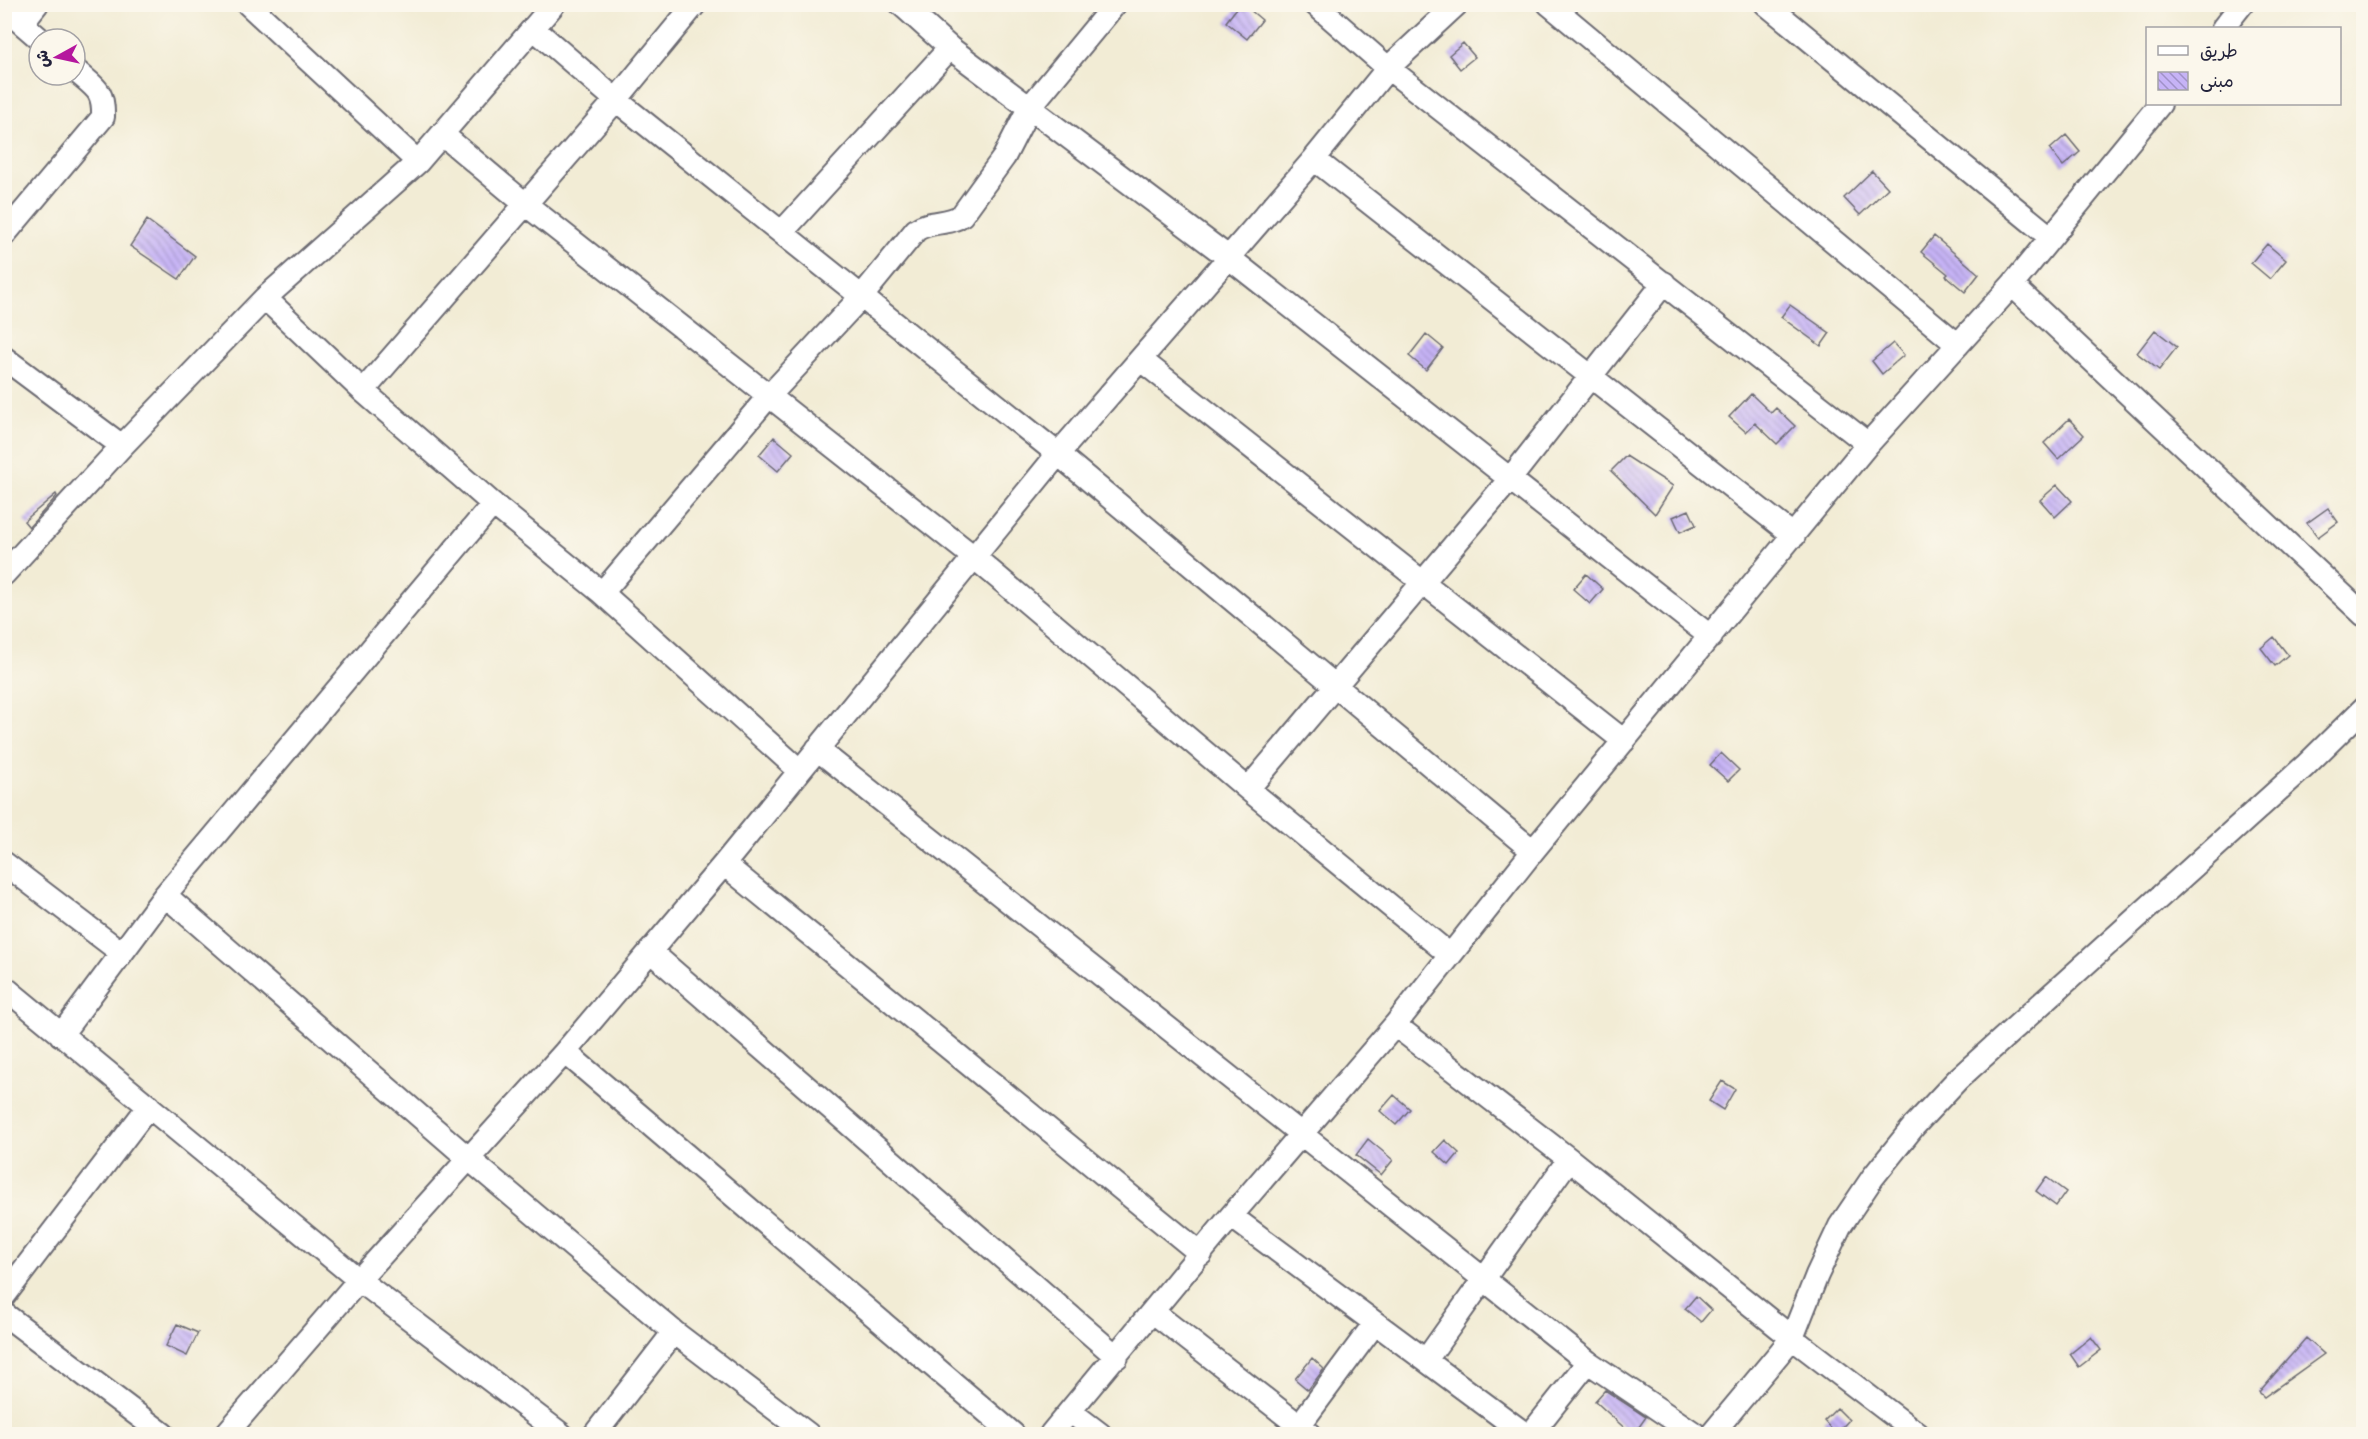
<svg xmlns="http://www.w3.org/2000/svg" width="2368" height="1439" viewBox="0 0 2368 1439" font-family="Caveat,'Playpen Sans Arabic',sans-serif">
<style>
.building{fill:url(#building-back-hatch)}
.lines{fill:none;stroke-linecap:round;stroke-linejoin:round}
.minor-casing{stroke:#6b6971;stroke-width:26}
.minor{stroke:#fff;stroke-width:22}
</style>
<defs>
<pattern id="building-back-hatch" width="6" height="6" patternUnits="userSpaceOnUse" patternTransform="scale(1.5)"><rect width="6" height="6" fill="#c6b3f6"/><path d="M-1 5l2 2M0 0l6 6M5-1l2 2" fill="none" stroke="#a091c8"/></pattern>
</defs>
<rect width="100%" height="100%" fill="#fbf7ec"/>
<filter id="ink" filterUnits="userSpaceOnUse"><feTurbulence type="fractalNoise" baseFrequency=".0167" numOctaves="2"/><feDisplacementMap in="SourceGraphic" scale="12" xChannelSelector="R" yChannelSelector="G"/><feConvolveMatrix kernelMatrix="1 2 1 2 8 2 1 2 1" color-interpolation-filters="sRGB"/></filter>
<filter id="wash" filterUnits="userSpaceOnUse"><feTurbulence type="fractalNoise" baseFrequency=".008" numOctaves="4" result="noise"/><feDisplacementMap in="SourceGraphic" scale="24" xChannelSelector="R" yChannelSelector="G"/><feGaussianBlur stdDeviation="1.35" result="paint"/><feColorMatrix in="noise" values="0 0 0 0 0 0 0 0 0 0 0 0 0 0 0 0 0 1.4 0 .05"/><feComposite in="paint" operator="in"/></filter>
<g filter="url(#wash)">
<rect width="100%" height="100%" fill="#f2ecd5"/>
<g id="blocks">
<!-- building -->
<path class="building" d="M1240,4H1243L1262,20L1247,39L1226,22Z
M1463,43L1475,57L1460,69L1449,55Z
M2066,135L2080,152L2063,166L2050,149Z
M1872,171L1888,188L1860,215L1844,198Z
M147,220L195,256L179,279L130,246Z
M1934,236L1979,274L1965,292L1946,276L1948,274L1921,252Z
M2267,244L2286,260L2270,279L2251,263Z
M1790,305L1830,333L1821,346L1781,317Z
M2155,330L2177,347L2159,370L2137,353Z
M1426,334L1443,348L1426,370L1409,356Z
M1893,343L1904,355L1882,374L1872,361Z
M1751,394L1771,413L1776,408L1795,426L1777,444L1755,423L1746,432L1729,417Z
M2069,419L2084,435L2058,459L2044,443Z
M774,437L793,453L778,471L759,455Z
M1626,456L1673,486L1655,514L1611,471Z
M2057,485L2072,501L2055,517L2040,500Z
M56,494L57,496L29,527L24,521Z
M2328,508L2338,522L2318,537L2307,523Z
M1689,510L1696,525L1680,532L1673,517Z
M1586,574L1603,589L1590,604L1573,589Z
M2274,637L2288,655L2275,666L2261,648Z
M1721,753L1739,770L1728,781L1710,765Z
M1722,1081L1735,1089L1723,1110L1709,1101Z
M1394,1095L1410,1109L1396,1125L1380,1111Z
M1368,1139L1393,1160L1381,1175L1356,1155Z
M1445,1140L1459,1153L1449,1165L1434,1152Z
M2046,1177L2066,1192L2056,1206L2036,1191Z
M1696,1296L1711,1310L1701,1322L1685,1309Z
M177,1324L198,1333L187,1356L166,1346Z
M2091,1337L2101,1350L2079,1367L2070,1354Z
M2306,1338L2324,1354L2264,1397L2259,1392Z
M1312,1358L1324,1369L1308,1390L1295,1379Z
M1605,1390L1646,1417L1634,1434H1631L1595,1401Z
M1837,1408L1849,1420L1836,1434L1824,1421Z"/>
</g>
</g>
<g filter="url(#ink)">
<use href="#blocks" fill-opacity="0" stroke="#6b6971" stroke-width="1.5"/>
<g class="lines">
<defs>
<path id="minor" d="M248,4L418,162
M901,4L950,48L1228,257L1711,637
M1315,4L1388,68L1868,444
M1549,4L1958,345
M1766,4L2050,237
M4,8L40,39
M22,23L37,4
M533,28L616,100L1058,454L1533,851
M2223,28L2242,4
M442,134L524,203L975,558L1248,789L1450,955
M1314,159L1794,536
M782,232L950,48
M4,235L103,117C104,89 95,88 75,70
M2012,285L2364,615
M265,298L363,391L493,504L602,593L799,770
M4,358L122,446
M1141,360L1624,741
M363,391L616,100L695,4
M4,574L122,446L265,298L418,162L554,4
M602,593L768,397L862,296L916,230C930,220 949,225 962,215L1004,157L1029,108L1115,4
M817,749L1588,1362L1695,1434
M1248,789L1510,479L1664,283
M4,863L122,953
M724,864L1201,1254
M165,895L469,1159L674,1332L808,1434
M650,951L1117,1357
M4,987L359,1280L561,1434
M1395,1025L1569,1159L1792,1338L1918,1434
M61,1035L165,895L493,504
M565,1052L1013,1434
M1231,1216L1525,1434
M4,1296L149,1106
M1153,1312L1310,1434
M4,1314L163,1434
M1426,1360L1569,1159
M1071,1412L1100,1434
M226,1434L359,1280L565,1052L724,864L1058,454L1314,159L1388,68L1457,4
M595,1434L674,1332
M1051,1434L1231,1216L1395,1025L1533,851L1868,444L2012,285L2160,104
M1293,1434L1375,1323
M1531,1434L1588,1362
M1712,1434L1792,1338L1817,1275L1840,1226L1873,1177L1914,1126L1958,1079L2305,766L2364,708"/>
</defs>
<!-- minor casing -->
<use href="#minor" class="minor-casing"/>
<!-- minor -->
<use href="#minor" class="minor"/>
</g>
</g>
<!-- margin -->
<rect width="2368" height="1439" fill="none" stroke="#fbf7ec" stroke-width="24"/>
<!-- legend -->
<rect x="2146" y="27" width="195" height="78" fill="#fbf7ec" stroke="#a4a2a5" stroke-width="1.5"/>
<rect x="2158" y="46" width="30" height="9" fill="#ffffff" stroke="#a4a2a5" stroke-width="1.5"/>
<text x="2200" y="57" font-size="18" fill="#22223b">طريق</text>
<rect x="2158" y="72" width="30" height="18" fill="url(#building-back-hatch)" stroke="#a4a2a5" stroke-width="1.5"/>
<text x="2200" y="87" font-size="18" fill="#22223b">مبنى</text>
<!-- north arrow -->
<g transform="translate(57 57) rotate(262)"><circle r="28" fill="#fbf7ec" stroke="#a4a2a5" stroke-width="1.5"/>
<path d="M0-4.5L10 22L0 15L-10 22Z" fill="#b5179e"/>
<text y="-9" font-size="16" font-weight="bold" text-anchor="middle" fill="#22223b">ش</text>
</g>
</svg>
